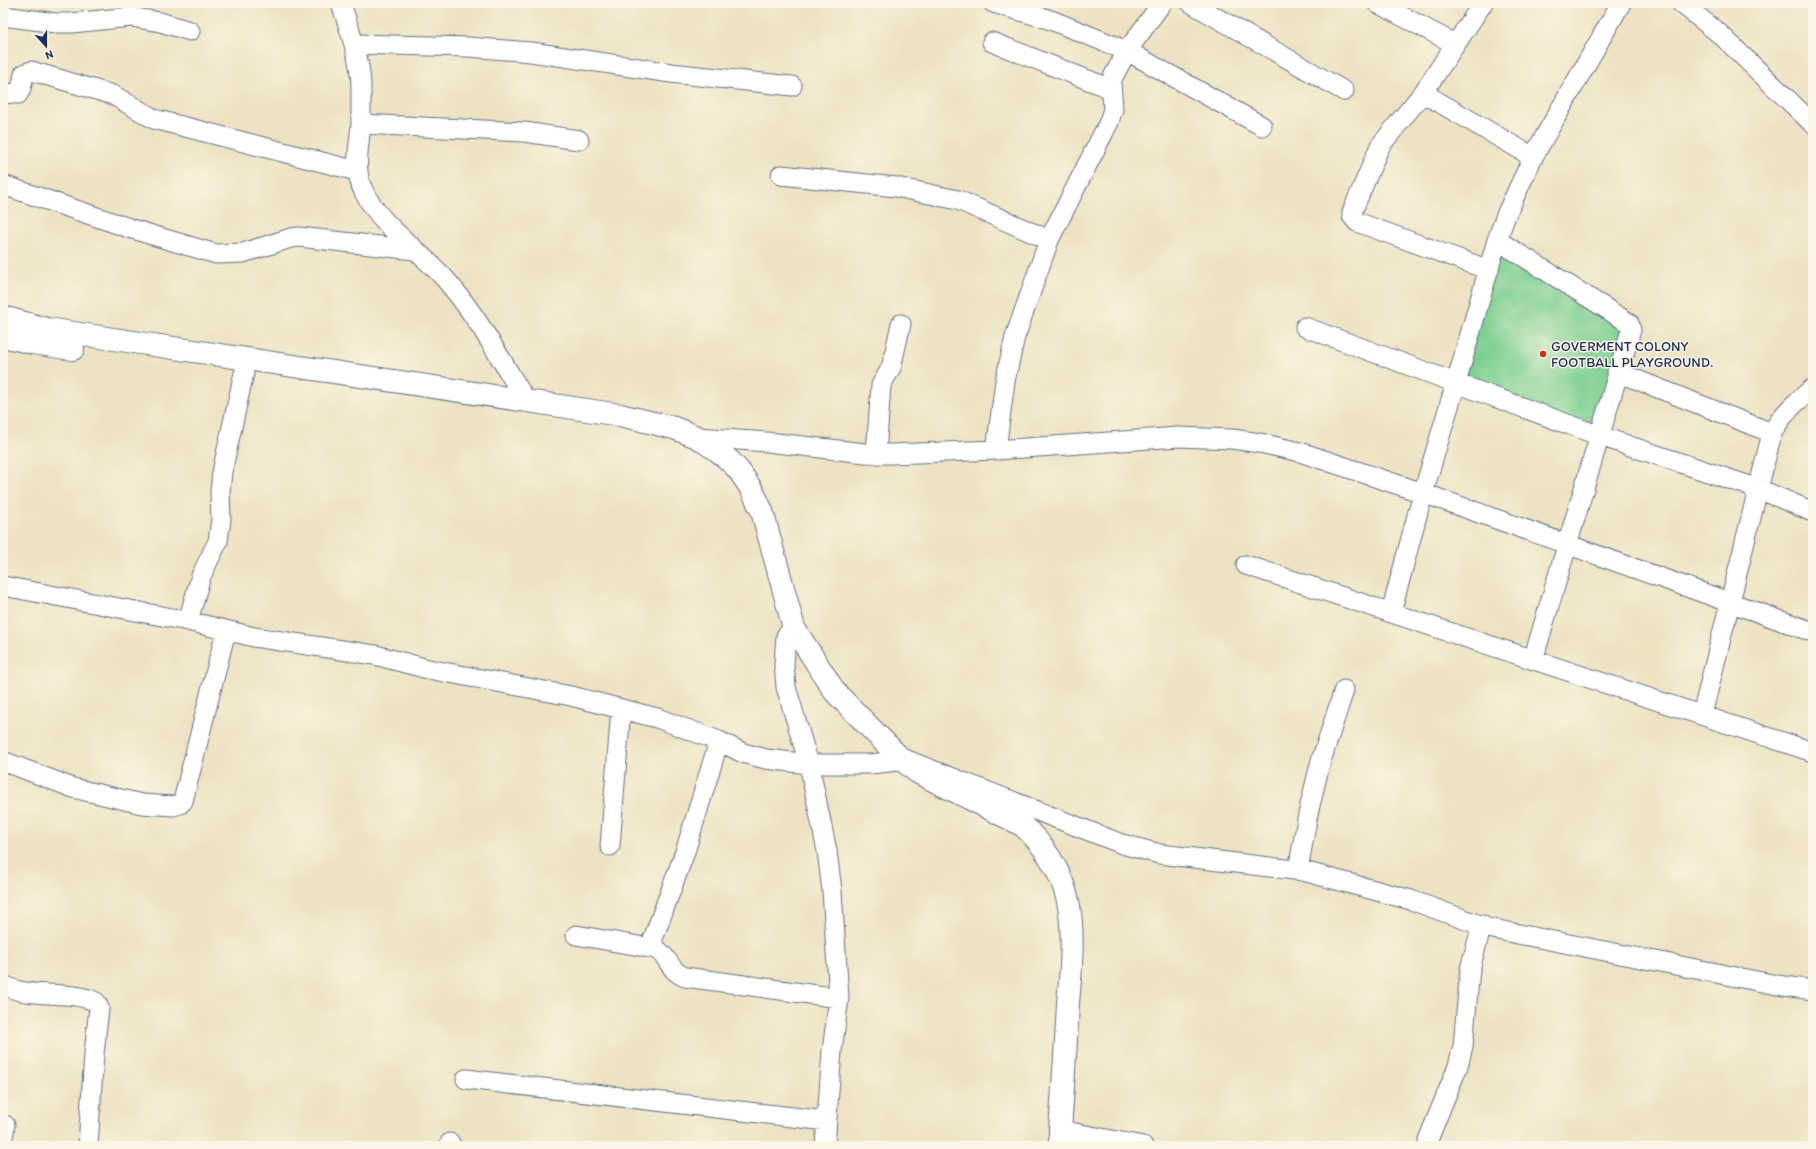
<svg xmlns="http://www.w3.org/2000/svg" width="1816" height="1149" viewBox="0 0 1816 1149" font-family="Itim,sans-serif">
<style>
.green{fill:#7ccf91;stroke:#4c7f78}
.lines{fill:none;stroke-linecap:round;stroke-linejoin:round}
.minor-casing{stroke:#646e81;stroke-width:21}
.major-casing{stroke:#646e81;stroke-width:24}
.minor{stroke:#fff;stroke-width:19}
.major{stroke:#fff;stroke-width:22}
.poi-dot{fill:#c8321e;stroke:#fcf5e5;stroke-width:1.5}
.labels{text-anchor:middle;stroke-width:3;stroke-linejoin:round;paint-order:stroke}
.poi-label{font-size:14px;fill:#1b2f5e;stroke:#fcf5e5;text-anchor:start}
</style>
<rect width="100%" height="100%" fill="#fcf5e5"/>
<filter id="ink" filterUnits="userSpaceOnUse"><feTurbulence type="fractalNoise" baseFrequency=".025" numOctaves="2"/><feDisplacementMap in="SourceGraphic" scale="8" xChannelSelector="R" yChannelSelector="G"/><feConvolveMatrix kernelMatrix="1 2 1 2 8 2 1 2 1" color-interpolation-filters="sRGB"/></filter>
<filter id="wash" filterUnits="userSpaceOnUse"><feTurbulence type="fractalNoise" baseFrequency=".012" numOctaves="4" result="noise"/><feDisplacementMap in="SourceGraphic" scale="16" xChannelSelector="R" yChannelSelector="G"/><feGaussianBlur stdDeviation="0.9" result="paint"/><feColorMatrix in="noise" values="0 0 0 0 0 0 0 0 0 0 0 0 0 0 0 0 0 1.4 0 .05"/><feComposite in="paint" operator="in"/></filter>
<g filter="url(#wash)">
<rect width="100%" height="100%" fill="#ede2c1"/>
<!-- green -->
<path class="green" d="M1498,245L1626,329L1598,431L1460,379Z"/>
</g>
<g filter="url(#ink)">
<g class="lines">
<defs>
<path id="minor" d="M341,3C349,29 360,57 361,85C361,98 361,111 361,124C359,148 353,171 364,192C383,229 420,250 446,280C478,317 501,360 526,401
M993,3L1051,20L1127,51L1262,126
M1191,3L1344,91
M1377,3L1455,44
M1483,3L1423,93L1380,146L1352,212V216L1357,222L1489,270
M1681,3L1721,35L1813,124
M3,16L56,23H72L131,17L160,22L190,31
M992,42L1111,89
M354,44L468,47L531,52L671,73L792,86
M3,93L18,94L21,89L24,74L31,71L35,72L113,95L154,119L357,171
M1423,93L1533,157
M361,124L524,132L579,140
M781,175L896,187L958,200L1049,240
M3,185L132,229L216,254L243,253L291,238L299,237L415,250
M1497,240L1506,215L1533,157L1621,3
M1305,327L1456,383L1497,240L1629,323L1631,330L1533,660
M1617,372L1772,433
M697,437L767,442L865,453L891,454L996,450L1178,437L1232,439L1260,443L1300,452L1423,493L1813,632
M996,450L1005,381L1015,337L1049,240L1109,122L1113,109L1111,82L1113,77L1127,51L1162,3
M876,454L881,385L891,368L901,324
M1246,565L1813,752
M3,586L188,621L254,637L375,655L428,669L571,696L657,718L719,741L743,753L766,759L809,764H870L907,760L1122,844L1160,854L1303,871L1411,900L1488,928L1777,985L1813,990
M1391,613L1423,493L1456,383L1600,436L1759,489L1813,512
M188,621L201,576L218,541L221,519L220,492L222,472L244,373
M794,628L786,636L784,664L786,687L809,764L827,851L832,891L839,998L832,1051L825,1146
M1702,715L1772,433C1782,414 1796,402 1813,388
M3,761L73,788L142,804L173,806L180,804L183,801L226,631
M610,846L621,709
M1298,870L1308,814L1320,764L1344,690
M576,935L656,949C670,958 669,971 685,977L839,998
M650,947L685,852L719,741
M3,984C26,1000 71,989 96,1002L99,1008L94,1054L88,1146
M466,1079L827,1121
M1060,1130L1143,1146
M3,1137L5,1125
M1428,1140L1458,1066L1463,1046L1470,969L1482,925
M449,1146L450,1143"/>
<path id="major" d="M3,317L47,329L620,415L674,428L697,437L718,451L731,462L740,472L752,490L762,511L794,628L835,692L902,760L917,772L1022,825C1043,843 1060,870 1067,897C1075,928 1071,971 1068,1003C1066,1045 1063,1088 1060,1130V1146
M3,336L33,343L73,349"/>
</defs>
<!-- minor casing -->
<use href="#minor" class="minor-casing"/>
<!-- major casing -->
<use href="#major" class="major-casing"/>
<!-- minor -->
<use href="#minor" class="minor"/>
<!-- major -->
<use href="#major" class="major"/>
</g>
</g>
<!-- markers -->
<circle class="poi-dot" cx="1543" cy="354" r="4"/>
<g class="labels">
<!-- poi labels -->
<g class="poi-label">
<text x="1551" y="351">GOVERMENT COLONY<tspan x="1551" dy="16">FOOTBALL PLAYGROUND.</tspan></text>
</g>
</g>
<!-- margin -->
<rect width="1816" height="1149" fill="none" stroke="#fcf5e5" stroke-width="16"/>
<!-- north arrow -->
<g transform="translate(46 46) rotate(159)" stroke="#fcf5e5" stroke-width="3" paint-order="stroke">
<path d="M0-3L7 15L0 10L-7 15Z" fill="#1b2f5e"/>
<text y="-6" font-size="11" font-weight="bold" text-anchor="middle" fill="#1b2f5e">N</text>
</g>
</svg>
